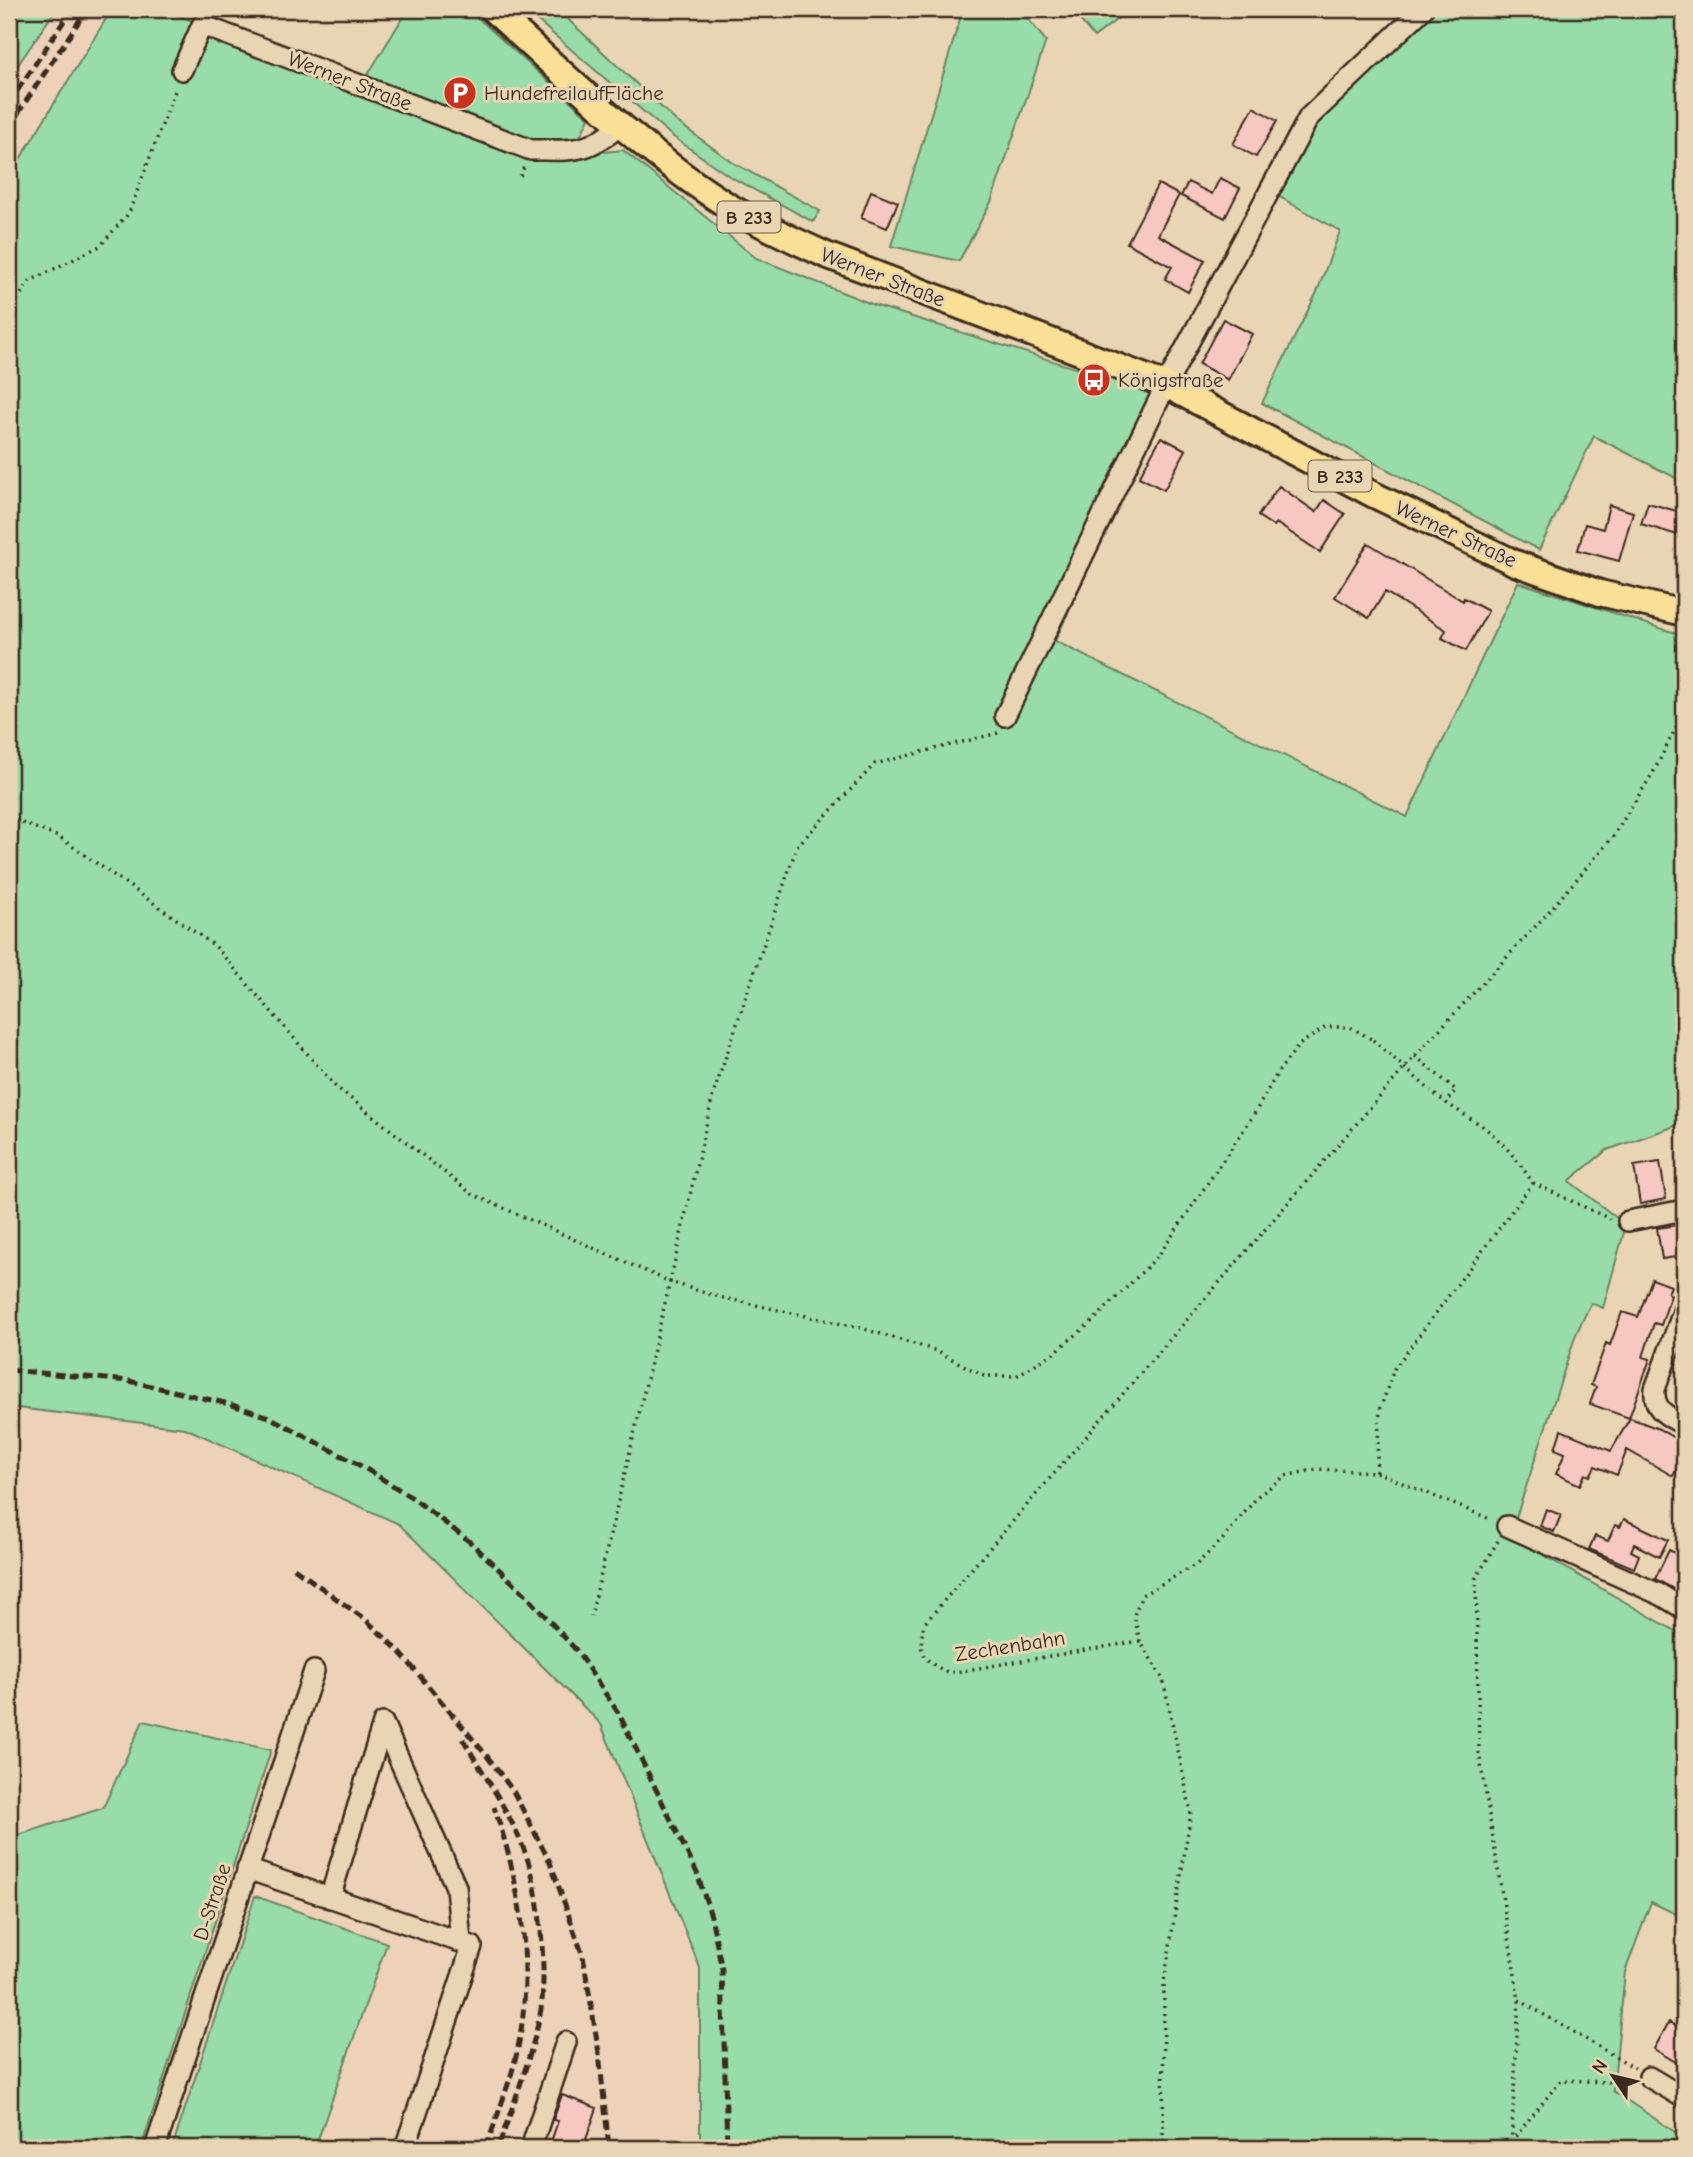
<svg xmlns="http://www.w3.org/2000/svg" width="1693" height="2157" viewBox="0 0 1693 2157" font-family="'Comic Neue',sans-serif">
<style>
.built{fill:#edd1b8}
.green{fill:#98dda9;stroke:#6a8464;stroke-width:2}
.building{fill:#f7c7c2;stroke:#3b2a1e;stroke-width:2}
.lines{fill:none;stroke-linecap:round;stroke-linejoin:round}
.minor-casing{stroke:#3b2a1e;stroke-width:24}
.major-casing{stroke:#3b2a1e;stroke-width:30}
.path{stroke:#3b2a1e;stroke-width:3.5;stroke-dasharray:2 5;stroke-linecap:butt}
.minor{stroke:#e9d5b3;stroke-width:19}
.major{stroke:#fadf96;stroke-width:24}
.rail{stroke:#3b2a1e;stroke-width:5;stroke-dasharray:10 5;stroke-linecap:butt}
.path-bridge{stroke:#3b2a1e;stroke-width:3.5;stroke-dasharray:2 5;stroke-linecap:butt}
.labels{text-anchor:middle;stroke-width:6;stroke-linejoin:round;paint-order:stroke}
.shield{fill:#e9d5b3;stroke:#6f5d4b;stroke-width:2}
.shield-label{font-size:19px;font-weight:bold;fill:#3b2a1e}
.street-label{font-size:21px;fill:#3b2a1e;stroke:#e9d5b3}
.poi-label{font-size:21px;fill:#3b2a1e;stroke:#e9d5b3;text-anchor:start}
</style>
<rect width="100%" height="100%" fill="#e9d5b3"/>
<filter id="ink" filterUnits="userSpaceOnUse"><feTurbulence type="fractalNoise" baseFrequency=".0143" numOctaves="2"/><feDisplacementMap in="SourceGraphic" scale="14" xChannelSelector="R" yChannelSelector="G"/><feConvolveMatrix kernelMatrix="1 2 1 2 8 2 1 2 1" color-interpolation-filters="sRGB"/></filter>
<g filter="url(#ink)">
<!-- built -->
<path class="built" d="M56,9H112L9,177V78Z
M9,1407L185,1427L399,1524L601,1724L700,1968V2148H9Z"/>
<!-- green -->
<path class="green" d="M9,9H56L9,78Z
M112,9H163L190,20L218,45L237,43L532,159L623,150L756,258L874,305L1164,396L1112,518L1055,641L1407,817L1518,582L1669,631L1684,634V1123L1607,1150L1569,1181L1626,1225L1603,1308L1591,1303L1576,1334L1510,1536L1684,1636V1918L1651,1902L1625,1972L1613,2091L1684,2138V2148H700V1968L601,1724L399,1524L185,1428L9,1407V177Z
M408,9H468L589,118L579,139H523L367,76Z
M524,9H557L676,121L732,162L820,211L813,222L729,176L672,136Z
M963,9H1020L1046,41L991,202L959,261L891,246Z
M1071,9H1130L1094,37Z
M1435,9H1684V482L1594,436L1539,550L1262,403L1317,292L1340,231L1278,196L1311,129Z
M143,1721L271,1750L141,2148H9V1838L103,1808Z
M255,1896L387,1943L315,2148H172Z"/>
<!-- building -->
<path class="building" d="M1254,107L1277,121L1256,157L1233,144Z
M1220,178L1240,188L1225,218L1181,196L1188,182L1212,194Z
M1158,184L1179,195L1158,235L1205,260L1188,292L1165,279L1172,267L1127,243Z
M871,191L898,202L887,228L861,218Z
M1223,319L1252,334L1228,380L1199,364Z
M1161,437L1186,450L1164,490L1139,477Z
M1279,486L1316,512L1324,500L1345,514L1320,552L1276,523L1273,526L1258,516Z
M1648,503L1684,513V537L1641,524Z
M1609,505L1633,512L1619,561L1578,550L1585,524L1603,529Z
M1368,543L1463,601L1464,598L1488,611L1466,651L1442,638L1446,630L1385,592L1369,618L1335,597Z
M1660,1162L1666,1199L1640,1204L1634,1166Z
M1678,1225L1682,1256L1662,1259L1657,1228Z
M1652,1279L1671,1286L1668,1293L1671,1295L1661,1325L1654,1323L1643,1357L1650,1359L1629,1418L1590,1404L1596,1387L1591,1385L1606,1343L1610,1345L1622,1312L1638,1317Z
M1630,1418L1659,1429L1684,1444V1456L1673,1476L1627,1450L1617,1475L1595,1466L1590,1476L1585,1474L1580,1485L1556,1474L1565,1453L1555,1449L1561,1430L1611,1451Z
M1546,1509L1561,1515L1554,1532L1540,1526Z
M1624,1519L1668,1540L1659,1557L1634,1544L1631,1551L1639,1555L1634,1568L1589,1549L1595,1536L1608,1541L1615,1525L1620,1527Z
M1669,1550L1684,1558V1576L1677,1591L1655,1579Z
M1669,2022L1684,2031V2067L1654,2049Z
M562,2095L597,2108L583,2148H549L558,2121L553,2120Z"/>
<g class="lines">
<defs>
<path id="minor" d="M182,70L202,25L531,150C575,150 586,154 622,124
M1005,716L1166,385L1309,117L1423,9
M1628,1221L1684,1210
M1684,1309L1655,1389C1653,1411 1668,1416 1684,1425
M1507,1526L1661,1595L1684,1609
M247,1869L472,1946L405,2148
M330,1898L383,1723L456,1887L461,1942
M1649,2077L1684,2098
M155,2148L314,1671
M531,2148L566,2042"/>
<path id="major" d="M492,9C567,76 644,154 730,207C761,225 793,240 826,255L1166,385L1372,494L1515,563L1600,593L1684,613"/>
</defs>
<!-- minor casing -->
<use href="#minor" class="minor-casing"/>
<!-- major casing -->
<use href="#major" class="major-casing"/>
<!-- path -->
<path class="path" d="M520,176L525,165
M9,311L30,281L100,246L129,213L176,88
M998,733L875,764L797,846L713,1095L670,1282L719,1297L861,1328L937,1351L984,1376H1016L1054,1353L1094,1320L1159,1255L1253,1116L1278,1072L1299,1045L1326,1027H1350L1373,1040
M9,818L59,837L215,946L335,1086L472,1194L670,1282L591,1616
M1415,1056L1456,1090L1445,1103
M1533,1183L1610,1219
M1376,1472L1490,1519
M1498,1541L1476,1578L1479,1752L1519,2000L1511,2148
M1140,1641L949,1673C921,1659 918,1655 924,1624L1415,1056L1545,916L1612,838L1653,773L1684,712
M1519,2000L1635,2068
M1511,2142L1561,2080L1631,2083
M1163,2148L1164,1983L1191,1812L1163,1679L1140,1641L1134,1615L1142,1595L1197,1564L1223,1539L1258,1496L1285,1476L1317,1469L1376,1472L1380,1410L1394,1369L1533,1183C1518,1161 1503,1141 1481,1125C1464,1114 1447,1105 1431,1091"/>
<!-- minor -->
<use href="#minor" class="minor"/>
<!-- major -->
<use href="#major" class="major"/>
<!-- rail -->
<path class="rail" d="M9,103L72,9
M9,127L87,9
M9,1370L129,1381L229,1404L269,1417L363,1467L411,1497L470,1542L526,1595L576,1650L619,1714L697,1873L711,1916L722,1970L727,2148
M294,1568L366,1620L398,1650L487,1756L513,1791L550,1862L583,1956L599,2053L609,2148
M463,1739C487,1780 516,1821 530,1867C541,1903 547,1979 540,2015C530,2061 513,2105 498,2148
M486,2148C495,2123 504,2097 512,2072C537,1984 523,1891 494,1807"/>
<!-- path-bridge -->
<path class="path-bridge" d="M1373,1040L1431,1091"/>
</g>
</g>
<!-- icons -->
<defs>
<symbol id="parking-disc" viewBox="-11 -11 22 22"><circle r="9.5" fill="#c8321e" stroke="#e9d5b3"/><path d="M-3.5-5.5H1a3.5 3.5 0 0 1 0 7H-1V5.5H-3.5ZM-1-3.4V-.6H.8a1.4 1.4 0 0 0 0-2.8Z" fill="#fff"/></symbol>
<symbol id="bus-disc" viewBox="-11 -11 22 22"><circle r="9.5" fill="#c8321e" stroke="#e9d5b3"/><path d="M-5-6H5V4H4V6H2V4H-2V6H-4V4H-5ZM-3.5-4V0h7V-4ZM-3.5 1.2v1.5H-2V1.2ZM2 1.2v1.5H3.5V1.2Z" fill="#fff"/></symbol>
</defs>
<g fill-rule="evenodd">
<use href="#parking-disc" x="441" y="74" width="38" height="38"/>
<use href="#bus-disc" x="1075" y="361" width="38" height="38"/>
</g>
<g class="labels">
<!-- shield labels -->
<g class="shield">
<rect x="717.5" y="201.5" width="63" height="31" rx="5"/>
<rect x="1308.5" y="460.5" width="63" height="31" rx="5"/>
</g>
<g class="shield-label">
<text x="749" y="224">B 233</text>
<text x="1340" y="483">B 233</text>
</g>
<!-- street labels -->
<g class="street-label">
<text transform="translate(350 81) rotate(21)" y="7">Werner Straße</text>
<text transform="translate(883 277) rotate(21)" y="7">Werner Straße</text>
<text transform="translate(1456 534) rotate(25)" y="7">Werner Straße</text>
<text transform="translate(1010 1646) rotate(-9)" y="7">Zechenbahn</text>
<text transform="translate(212 1902) rotate(-72)" y="7">D-Straße</text>
</g>
<!-- poi labels -->
<g class="poi-label">
<text x="484" y="100">HundefreilaufFläche</text>
<text x="1118" y="387">Königstraße</text>
</g>
</g>
<!-- margin -->
<rect width="1693" height="2157" fill="none" stroke="#e9d5b3" stroke-width="35"/>
<rect x="18" y="18" width="1658" height="2122" fill="none" stroke="#3b2a1e" stroke-width="2.5" filter="url(#ink)"/>
<!-- north arrow -->
<g transform="translate(1613 2076) rotate(305)" stroke="#e9d5b3" stroke-width="5" paint-order="stroke">
<path d="M0-5L12 26L0 18L-12 26Z" fill="#3b2a1e"/>
<text y="-10" font-size="19" font-weight="bold" text-anchor="middle" fill="#3b2a1e">N</text>
</g>
</svg>
